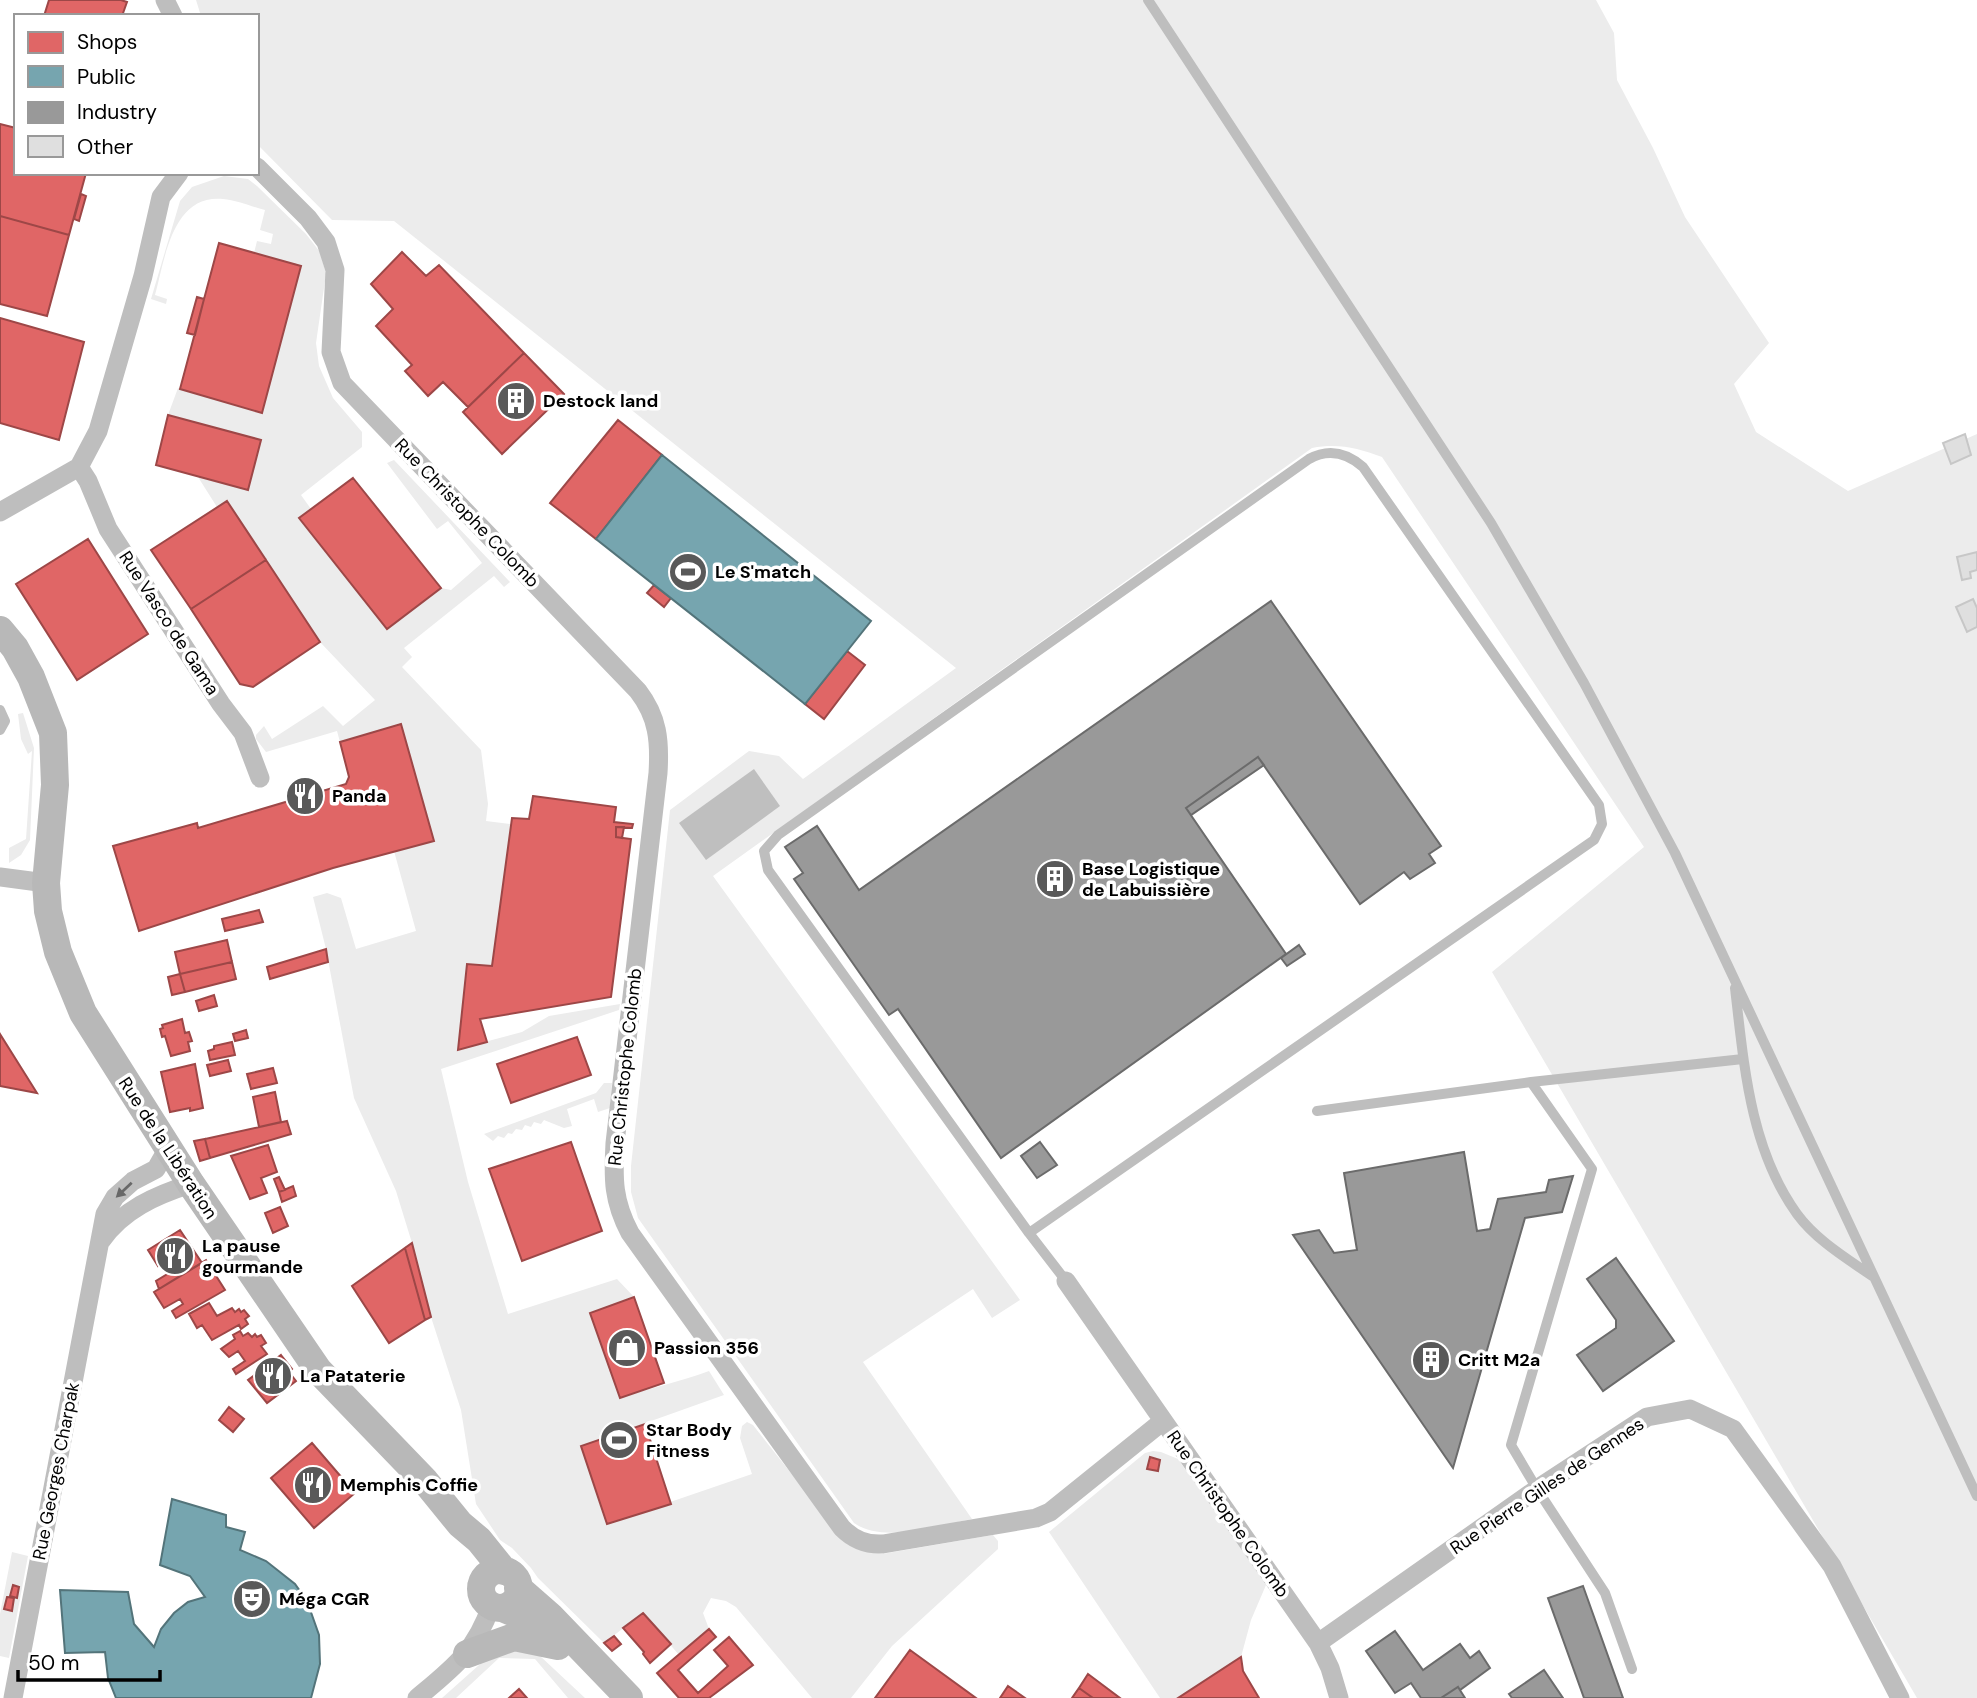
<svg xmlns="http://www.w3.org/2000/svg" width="1977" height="1698" viewBox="0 0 1977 1698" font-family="'DM Sans',sans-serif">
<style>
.green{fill:#ececec}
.water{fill:#bfbfbf}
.shops{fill:#e06666;stroke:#9d4747;stroke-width:2}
.public{fill:#76a5af;stroke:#53747a;stroke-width:2}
.industry{fill:#999;stroke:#6b6b6b;stroke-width:2}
.building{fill:#dfdfdf;stroke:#c7c7c7;stroke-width:2}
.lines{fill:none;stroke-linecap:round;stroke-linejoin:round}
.lane{stroke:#bebebe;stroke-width:10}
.street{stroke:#bebebe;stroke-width:19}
.secondary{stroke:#b8b8b8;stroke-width:28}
.oneway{fill:#686868}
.labels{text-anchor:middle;stroke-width:7;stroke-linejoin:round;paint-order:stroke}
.poi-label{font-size:18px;font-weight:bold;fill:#000;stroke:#fff;text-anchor:start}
.street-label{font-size:18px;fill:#000;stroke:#fff}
</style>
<rect width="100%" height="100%" fill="#fff"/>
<!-- green -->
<path class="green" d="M196,0H1596L1614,33L1617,80L1653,148L1685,217L1769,343L1734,384L1756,432L1848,491L1977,434V1698H1917L1492,972L1644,847L1382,457C1358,448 1338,443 1312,448L713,876L1020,1300L992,1318L973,1289L863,1362L972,1519C938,1525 884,1544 854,1523L638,1218L631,1192V1166L670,810L749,751L779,756L803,779L956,668L394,221L332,220L257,144V16H201Z
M224,176L248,179L257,186L306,234L320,252L326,274L316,343L319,366L333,398L362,432V447L301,495L311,509L299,519L388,629L441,588L451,590L482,563L448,521L437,529L387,463L394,460L510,582L504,587L494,576L404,648L412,657L402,667L481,750L488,804L486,821L511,824L492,966L467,964L458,1049L522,1032L549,1016L620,1004L619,1010L441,1069L468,1182L508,1314L617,1279L634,1297L590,1313L620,1398C650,1388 679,1382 709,1371L724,1395L581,1446L606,1524L752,1474L740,1438L742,1426L747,1422L753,1425L847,1544L882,1554L993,1535L998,1541V1549L892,1646L851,1698H812L736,1607L726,1601L711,1598L703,1613L709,1629L679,1655L643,1613L604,1643L538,1578L531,1568L512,1548L500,1540L476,1504L461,1410L431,1317L412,1243L396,1191L354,1098L326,949L313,897L327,893L341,898L356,949L416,931L394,851L434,841L400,724L340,742L337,731L266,752L256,739V735L264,726L272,739L323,706L343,726L375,700L320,642L227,501L217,507L198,477L248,490L261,440L168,415L178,388L262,413L301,266L254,253L257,241L271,244L273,234L260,230L265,210C252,207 237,200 223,199C172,194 165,259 155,295L167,299L166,304L151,299L180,201L192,187Z
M23,713L34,748L30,840L21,855L9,863V848L26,839L32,751L28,754L21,739L18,714Z
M604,1083H612L610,1108L598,1112L594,1099L567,1109L572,1126L564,1128L544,1120L541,1124L534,1122L531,1127L525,1125L522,1130L516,1129L512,1134L508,1133L504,1138L498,1136L493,1141L484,1134L596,1093Z
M1153,1451L1161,1452L1178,1459L1266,1585L1251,1620L1241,1657L1178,1698H1160L1049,1532L1145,1453Z
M12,1552L28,1556L9,1658L0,1656V1614Z
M516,1650L539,1655L585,1698H568L535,1659L499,1658L456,1698H442L488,1657Z"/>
<!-- water -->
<path class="water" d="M754,769L780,806L706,860L679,823Z"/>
<!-- shops -->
<path class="shops" d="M49,0H121L127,2L122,16H44Z
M0,124L16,128V173H86L69,235L0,216Z
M81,194L86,196L79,221L74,219Z
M0,216L69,235L47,316L0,304Z
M219,243L301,266L262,413L180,389Z
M402,252L426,276L439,265L524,353L468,407L443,382L428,396L405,371L412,365L376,326L393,309L371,284Z
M197,297L204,299L195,335L187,333Z
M0,318L84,342L59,440L0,423Z
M524,353L564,394L502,454L463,412Z
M168,415L261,440L248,490L156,465Z
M618,420L662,455L596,539L550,503Z
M353,478L441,588L387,629L299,518Z
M227,501L266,560L191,609L151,550Z
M88,539L148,634L77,680L16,584Z
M266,560L320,642L253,687L240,684L191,609Z
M654,585L671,598L664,607L647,593Z
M847,651L865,665L824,719L805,704Z
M401,724L434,841L333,868L139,931L113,846L197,823L198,828L346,784L349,777L340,742Z
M533,796L616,807L614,822L633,824L632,828L616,827V837L631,839L611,997L480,1019L487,1042L458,1050L467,964L492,966L512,818L529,819Z
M616,827H624L622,838L616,837Z
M259,910L263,922L225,931L222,919Z
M227,940L232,962L180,974L175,952Z
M326,949L328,962L270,979L267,967Z
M232,962L236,979L185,992L180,974Z
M180,974L185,992L172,995L168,977Z
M214,995L217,1006L199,1011L196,1001Z
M182,1019L185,1033L189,1032L192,1041L188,1042L190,1051L171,1056L165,1036L162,1037L160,1029L163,1028L162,1025Z
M246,1030L248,1038L235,1041L233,1034Z
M0,1034L37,1093L0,1086Z
M577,1037L591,1075L511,1103L497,1064Z
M232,1042L235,1055L210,1060L208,1051L214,1049V1046Z
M228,1060L231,1071L210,1076L207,1065Z
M195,1064L203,1108L190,1111V1108L170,1112L161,1072Z
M273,1068L277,1083L251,1089L247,1074Z
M275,1092L281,1122L259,1127L253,1097Z
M287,1121L291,1134L210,1158L205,1139Z
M205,1139L210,1158L200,1161L194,1141Z
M571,1142L602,1231L522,1261L489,1169Z
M268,1145L277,1172L261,1178L267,1193L250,1199L231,1156Z
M279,1177L285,1190L279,1192L274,1179Z
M293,1186L296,1196L282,1202L279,1192Z
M280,1207L288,1226L273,1233L265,1213Z
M180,1230L202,1263L159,1289L156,1281L169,1273L162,1263L158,1266L148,1250Z
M412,1243L431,1317L425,1320L405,1248Z
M405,1248L425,1320L389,1343L352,1286Z
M206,1260L225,1290L176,1318L172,1311L183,1304L180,1299L164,1308L154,1292Z
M634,1297L664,1383L620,1398L590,1313Z
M209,1303L217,1316L232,1308L235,1312L239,1309L241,1312L244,1310L249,1316L245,1319L248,1324L241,1329L239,1325L212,1340L202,1325L197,1328L189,1314Z
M240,1331L243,1336L248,1333L252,1337L255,1334L257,1337L261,1335L266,1343L261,1346L267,1354L236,1374L233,1369L245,1361L238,1351L229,1357L221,1349L235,1339L233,1335Z
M281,1355L292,1369L289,1372L296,1381L267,1403L248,1380Z
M229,1407L244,1419L233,1432L219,1420Z
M645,1424L671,1504L607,1524L581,1446Z
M312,1443L355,1493L314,1528L271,1478Z
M1150,1457L1160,1460L1158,1471L1147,1469Z
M13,1585L19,1587L17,1598L10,1596Z
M7,1597L14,1598L12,1611L4,1609Z
M643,1613L671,1644L650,1663L643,1654L644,1652L623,1628Z
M709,1629L716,1637L678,1670L698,1693L728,1666L714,1650L729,1637L753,1665L709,1698H679L657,1673Z
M614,1636L621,1644L612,1651L604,1643Z
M910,1650L976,1698H875Z
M1241,1657L1243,1671L1259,1698H1178Z
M1088,1674L1120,1698H1093L1079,1688Z
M1008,1686L1025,1698H1000Z
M1079,1688L1093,1698H1072Z
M519,1689L527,1698H509Z"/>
<!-- public -->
<path class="public" d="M662,455L871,621L805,704L596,539Z
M172,1499L226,1515V1527L245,1532L240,1550L266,1561L295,1584L307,1601L319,1635L320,1664L311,1698H116L108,1678L105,1652L65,1653L60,1590L128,1592L134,1624L154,1647L161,1629L174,1613L188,1602L205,1597L190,1576L160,1565Z"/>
<!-- industry -->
<path class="industry" d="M1271,601L1441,846L1429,854L1435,863L1410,879L1404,872L1360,904L1258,757L1186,808L1286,954L1001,1158L898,1009L889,1015L794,879L803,873L785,847L817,826L859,890Z
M1258,757L1264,765L1191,815L1186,808Z
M1299,945L1305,954L1287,966L1281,958Z
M1040,1142L1057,1165L1037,1178L1021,1156Z
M1464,1152L1477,1231L1490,1229L1498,1199L1546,1192L1549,1180L1573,1176L1562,1212L1525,1218L1453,1468L1293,1235L1319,1230L1334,1253L1357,1250L1344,1173Z
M1616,1258L1674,1341L1603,1391L1577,1355L1616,1328V1320L1587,1279Z
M1583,1586L1623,1698H1584L1548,1598Z
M1395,1631L1423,1670L1460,1644L1470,1658L1479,1651L1490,1668L1460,1690L1458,1687L1441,1698H1421L1411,1683L1395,1693L1366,1651Z
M1544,1670L1563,1698H1512L1509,1694Z
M1458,1687L1465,1698H1441Z"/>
<!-- building -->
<path class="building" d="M1965,434L1971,455L1951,464L1943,443Z
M1977,552V570L1970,572L1971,578L1962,580L1957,557Z
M1973,599L1977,608V627L1967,632L1956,607Z"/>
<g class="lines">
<!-- lane -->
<path class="lane" d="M1148,0L1491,523L1584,683L1675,853L1977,1496
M0,710L5,721L0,730
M1735,988C1744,1065 1750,1149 1797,1214C1816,1240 1846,1258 1872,1276
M1531,1082L1743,1059
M1317,1111L1531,1082L1592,1169L1511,1445L1537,1489L1605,1593L1632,1669
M1029,1233L1594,840L1602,824L1599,805L1363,467C1347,453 1329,448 1309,459L778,835L764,851L768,870L1029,1233L1066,1281"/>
<!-- street -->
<path class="street" d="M165,0L173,16
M257,167L308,218L326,242L335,270L331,352L342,383L638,691C658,717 660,741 658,773L615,1143C613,1179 613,1201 630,1233L842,1528C854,1540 866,1545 883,1544L1036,1518L1050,1512L1163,1421
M79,467L88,481L108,529L221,704L243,733L260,778
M0,512L79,467L98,431L143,276L161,197L179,173
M0,877L46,883
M101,1241C122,1210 156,1195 191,1184
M1066,1281L1318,1643L1330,1668L1339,1698
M1318,1643L1537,1489L1647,1417L1690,1409L1733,1429L1832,1566L1900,1698
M13,1698L105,1214L115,1197L133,1181L156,1169L168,1148
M417,1698C453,1668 475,1652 491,1606"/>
<!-- secondary -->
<path class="secondary" d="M0,630L15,648L31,677L53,733L55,785L46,883L48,911L58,952L83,1013L191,1184L318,1370L425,1481L460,1524L479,1540L504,1571
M481 1589a19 19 0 1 1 38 0a19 19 0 1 1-38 0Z
M518,1588L550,1616L629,1698
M502,1608C520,1615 538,1621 551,1635
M467,1654L514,1637L558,1646"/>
</g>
<!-- one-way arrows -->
<defs><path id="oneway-solid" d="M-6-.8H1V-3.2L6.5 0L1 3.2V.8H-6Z" transform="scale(1.75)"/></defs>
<use class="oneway" href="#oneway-solid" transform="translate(124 1190) rotate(137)"/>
<!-- icons -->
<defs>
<symbol id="building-disc" viewBox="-11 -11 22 22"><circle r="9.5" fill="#595959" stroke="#fff"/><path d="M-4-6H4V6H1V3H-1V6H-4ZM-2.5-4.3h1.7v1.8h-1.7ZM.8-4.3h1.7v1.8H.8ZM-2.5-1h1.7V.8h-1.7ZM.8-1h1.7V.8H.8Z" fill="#fff"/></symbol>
<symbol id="stadium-disc" viewBox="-11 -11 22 22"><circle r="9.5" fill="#595959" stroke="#fff"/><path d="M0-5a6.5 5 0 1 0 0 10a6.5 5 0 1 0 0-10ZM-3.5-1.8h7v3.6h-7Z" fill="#fff"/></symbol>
<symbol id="restaurant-disc" viewBox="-11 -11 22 22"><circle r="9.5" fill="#595959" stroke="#fff"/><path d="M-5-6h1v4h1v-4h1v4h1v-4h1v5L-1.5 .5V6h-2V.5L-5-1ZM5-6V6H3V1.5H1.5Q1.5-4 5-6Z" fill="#fff"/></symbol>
<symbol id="shop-disc" viewBox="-11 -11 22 22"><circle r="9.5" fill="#595959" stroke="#fff"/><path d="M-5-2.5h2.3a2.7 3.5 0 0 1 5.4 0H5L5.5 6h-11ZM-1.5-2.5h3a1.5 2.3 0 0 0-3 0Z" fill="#fff"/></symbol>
<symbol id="theatre-disc" viewBox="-11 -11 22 22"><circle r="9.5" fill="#595959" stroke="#fff"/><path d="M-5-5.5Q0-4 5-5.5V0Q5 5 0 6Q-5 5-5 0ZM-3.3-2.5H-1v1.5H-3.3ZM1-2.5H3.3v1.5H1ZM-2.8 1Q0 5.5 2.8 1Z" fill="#fff"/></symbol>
</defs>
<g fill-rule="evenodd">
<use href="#building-disc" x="494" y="379" width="44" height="44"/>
<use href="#stadium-disc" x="666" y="550" width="44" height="44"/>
<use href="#restaurant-disc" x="283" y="774" width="44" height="44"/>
<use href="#building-disc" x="1033" y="857" width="44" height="44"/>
<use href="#restaurant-disc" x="153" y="1234" width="44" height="44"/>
<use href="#shop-disc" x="605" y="1326" width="44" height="44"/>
<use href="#building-disc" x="1409" y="1338" width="44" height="44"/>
<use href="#restaurant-disc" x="251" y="1354" width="44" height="44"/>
<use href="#stadium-disc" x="597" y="1418" width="44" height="44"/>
<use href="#restaurant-disc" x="291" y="1463" width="44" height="44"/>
<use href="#theatre-disc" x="230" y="1577" width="44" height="44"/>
</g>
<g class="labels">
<!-- poi labels -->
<g class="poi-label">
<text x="543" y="407">Destock land</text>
<text x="715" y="578">Le S'match</text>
<text x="332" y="802">Panda</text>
<text x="1082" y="875">Base Logistique<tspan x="1082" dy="21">de Labuissière</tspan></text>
<text x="202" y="1252">La pause<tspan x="202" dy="21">gourmande</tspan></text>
<text x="654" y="1354">Passion 356</text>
<text x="1458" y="1366">Critt M2a</text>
<text x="300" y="1382">La Pataterie</text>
<text x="646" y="1436">Star Body<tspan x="646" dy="21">Fitness</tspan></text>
<text x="340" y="1491">Memphis Coffie</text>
<text x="279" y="1605">Méga CGR</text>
</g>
<!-- street labels -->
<g class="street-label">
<text transform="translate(467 513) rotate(46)" y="6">Rue Christophe Colomb</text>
<text transform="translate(169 623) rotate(57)" y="6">Rue Vasco de Gama</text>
<text transform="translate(625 1067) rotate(-84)" y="6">Rue Christophe Colomb</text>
<text transform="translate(168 1148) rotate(57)" y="6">Rue de la Libération</text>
<text transform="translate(56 1471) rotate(-79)" y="6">Rue Georges Charpak</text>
<text transform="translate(1547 1486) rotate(-34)" y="6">Rue Pierre Gilles de Gennes</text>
<text transform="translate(1228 1514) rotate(55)" y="6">Rue Christophe Colomb</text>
</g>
</g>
<!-- legend -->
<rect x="14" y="14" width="245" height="161" fill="#ffffff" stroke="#999999" stroke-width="2"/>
<rect x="28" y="32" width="35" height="21" fill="#e06666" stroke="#999999" stroke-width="2"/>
<text x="77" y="49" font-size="21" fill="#000000">Shops</text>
<rect x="28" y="66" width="35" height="21" fill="#76a5af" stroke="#999999" stroke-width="2"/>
<text x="77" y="84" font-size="21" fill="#000000">Public</text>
<rect x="28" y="102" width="35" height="21" fill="#999999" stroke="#999999" stroke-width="2"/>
<text x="77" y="119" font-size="21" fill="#000000">Industry</text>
<rect x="28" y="136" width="35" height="21" fill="#dfdfdf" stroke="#999999" stroke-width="2"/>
<text x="77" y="154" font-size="21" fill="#000000">Other</text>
<!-- scale -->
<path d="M18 1670v10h142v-10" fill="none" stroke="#000000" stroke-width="3.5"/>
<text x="28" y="1670" font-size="21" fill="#000000" stroke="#ffffff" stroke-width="5" paint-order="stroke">50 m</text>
</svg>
